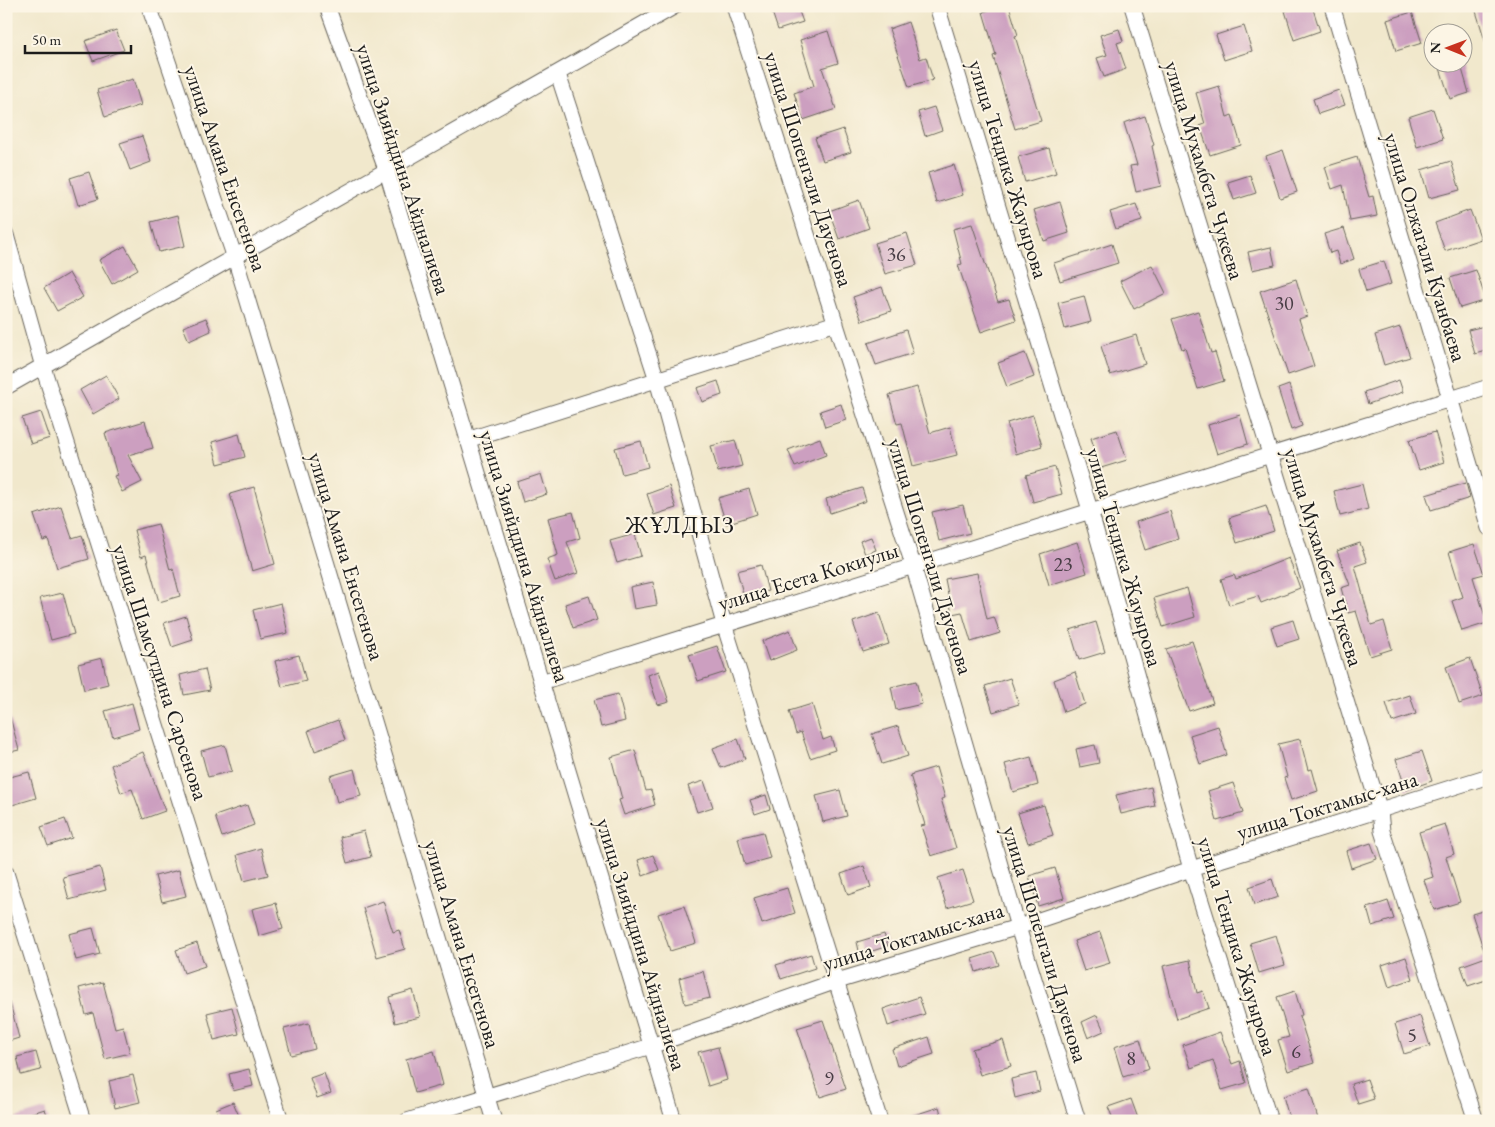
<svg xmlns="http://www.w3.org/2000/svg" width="1495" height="1127" viewBox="0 0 1495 1127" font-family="'EB Garamond',serif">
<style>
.building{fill:#cc9fc0}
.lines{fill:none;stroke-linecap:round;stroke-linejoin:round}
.street-casing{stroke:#67635a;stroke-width:17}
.street{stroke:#fff;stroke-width:15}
.labels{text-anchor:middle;stroke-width:4;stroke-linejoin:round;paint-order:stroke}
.number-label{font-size:20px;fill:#483d45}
.street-label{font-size:22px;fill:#1c1c1c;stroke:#fcf5e5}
.neighbourhood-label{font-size:24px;letter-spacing:1px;fill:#1c1c1c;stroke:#fcf5e5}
</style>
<rect width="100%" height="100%" fill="#fcf5e5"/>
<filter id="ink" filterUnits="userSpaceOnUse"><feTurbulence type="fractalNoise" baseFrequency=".02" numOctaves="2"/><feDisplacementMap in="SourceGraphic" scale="10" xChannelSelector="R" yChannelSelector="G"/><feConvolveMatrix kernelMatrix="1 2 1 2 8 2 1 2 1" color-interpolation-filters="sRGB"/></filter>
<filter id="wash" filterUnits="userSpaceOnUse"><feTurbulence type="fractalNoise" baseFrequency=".0096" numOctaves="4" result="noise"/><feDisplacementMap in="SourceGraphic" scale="20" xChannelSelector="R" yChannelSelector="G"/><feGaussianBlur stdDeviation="1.12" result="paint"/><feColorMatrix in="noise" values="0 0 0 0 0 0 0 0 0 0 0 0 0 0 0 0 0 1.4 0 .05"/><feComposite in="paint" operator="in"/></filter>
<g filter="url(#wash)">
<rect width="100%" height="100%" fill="#f1e8cc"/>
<g id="blocks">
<!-- building -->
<path class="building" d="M770,6H797L803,22L778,30Z
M1003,6H1009L1018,35L1015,36L1041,121L1015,129L993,56L996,55L983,12Z
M1298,6H1312L1320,31L1294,40L1285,11Z
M1482,6H1489V44H1486L1475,8Z
M1412,12L1422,43L1396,51L1387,20Z
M908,22L920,59L926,57L933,80L909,87L889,29Z
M1244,26L1252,51L1224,60L1216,35Z
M1119,29L1123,41L1117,43L1126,69L1104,77L1097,58L1107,55L1100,35Z
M116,30L124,50L93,61L85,41Z
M828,31L838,63L822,68L836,109L803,120L794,93L814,86L800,40Z
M1438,62H1460L1469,93L1450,99Z
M133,79L141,105L105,117L97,90Z
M1219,86L1227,117L1232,115L1241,145L1210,155L1200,126L1205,124L1196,93Z
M1339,90L1345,105L1318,114L1313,99Z
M934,107L942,130L925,136L918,112Z
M1433,109L1443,139L1417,147L1408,117Z
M1145,116L1154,145L1152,146L1161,186L1136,192L1130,166L1137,165L1124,123Z
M843,129L851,152L823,161L815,138Z
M142,136L151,162L130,170L120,143Z
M1049,148L1056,173L1025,182L1018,157Z
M1283,150L1297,192L1280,198L1266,156Z
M1357,157L1369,197L1373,196L1377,216L1350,221L1343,185L1332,189L1325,167Z
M1451,161L1460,190L1429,198L1421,170Z
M954,165L963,195L937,203L928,173Z
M89,172L98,199L78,205L70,178Z
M1250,175L1256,193L1234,200L1228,182Z
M859,200L869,228L839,239L829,211Z
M1060,202L1069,233L1044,241L1034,210Z
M1136,204L1142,221L1116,229L1110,212Z
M1470,210L1481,239L1445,251L1435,223Z
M178,215L185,246L159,252L151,222Z
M972,224L998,302L1009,299L1016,320L981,332L958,265L962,264L953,229Z
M1344,228L1354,259L1340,264L1336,251L1330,253L1324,234Z
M907,233L917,265L885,274L875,243Z
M1112,244L1118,263L1060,281L1054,263Z
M125,246L138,269L112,284L99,260Z
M1271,247L1275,265L1252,270L1248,252Z
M1384,261L1391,284L1366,292L1359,269Z
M1152,265L1166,293L1134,309L1120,281Z
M1476,270L1486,300L1460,308L1450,278Z
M69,273L83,297L57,311L44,288Z
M1296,279L1307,316L1299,319L1314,366L1288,375L1260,291Z
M882,287L891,311L862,321L853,297Z
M1084,296L1091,322L1065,329L1058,303Z
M1198,311L1211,353L1215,352L1224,381L1198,389L1185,348L1182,349L1172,319Z
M206,318L211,331L189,341L183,327Z
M1489,325V350L1475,354L1468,330Z
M1400,327L1410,357L1384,365L1375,335Z
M906,330L913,353L876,365L868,343Z
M1136,335L1145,364L1110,375L1101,346Z
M1025,353L1034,377L1007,387L998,363Z
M106,375L119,399L93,414L80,390Z
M1399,380L1403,392L1368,404L1364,392Z
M718,381L722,395L702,402L697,388Z
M1289,385L1302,426L1291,430L1278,389Z
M917,387L930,433L950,427L957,455L913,466L902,423L897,424L889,395Z
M841,404L846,420L825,427L820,411Z
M41,412L50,438L31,444L22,418Z
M1033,415L1042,446L1016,454L1007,423Z
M1240,415L1248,444L1217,454L1208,425Z
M145,421L153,448L128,455L142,482L122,492L114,476L117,475L105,433Z
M1117,430L1127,460L1101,468L1091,438Z
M1435,432L1444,462L1419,470L1409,440Z
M239,434L245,457L218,464L212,442Z
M820,438L826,455L795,467L788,450Z
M735,440L742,466L718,472L711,446Z
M641,441L648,467L622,474L615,448Z
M1055,467L1062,494L1033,502L1026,475Z
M541,474L547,494L523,502L517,482Z
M1466,483L1470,498L1431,510L1426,495Z
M1362,484L1368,509L1340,516L1334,491Z
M669,486L676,508L654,515L647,494Z
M254,487L275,564L252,571L230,494Z
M862,488L866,501L830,513L826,499Z
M749,489L757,514L726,524L718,498Z
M963,505L970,533L939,541L932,512Z
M61,506L72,538L82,535L89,559L57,568L48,539L43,541L34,515Z
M1266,506L1274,531L1237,543L1229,518Z
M1170,511L1178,539L1145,550L1136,522Z
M573,512L580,538L567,542L578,573L555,581L547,559L558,555L548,518Z
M158,524L170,570L173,569L180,596L159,602L146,555L141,557L134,530Z
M635,534L641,556L617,563L610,541Z
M871,537L876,550L865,554L860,541Z
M1077,542L1087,573L1049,585L1040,554Z
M1360,543L1367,562L1355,566L1371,625L1384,621L1392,649L1370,656L1356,611L1348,613L1341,588L1350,585L1337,551Z
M1474,544L1484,574L1473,577L1487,623L1462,631L1452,601L1463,597L1449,552Z
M1289,558L1300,588L1261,603L1258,596L1229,605L1221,579L1234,575L1236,579Z
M761,565L768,591L744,597L737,571Z
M977,573L987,619L994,617L1000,633L971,642L962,612L952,614L945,579Z
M653,582L657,605L634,609L630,587Z
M1187,588L1195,617L1163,627L1154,598Z
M63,593L74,634L51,640L40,598Z
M589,596L597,620L573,628L565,604Z
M281,603L288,633L260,639L253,610Z
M879,613L889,644L863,652L853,622Z
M186,616L193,640L172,647L164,623Z
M1293,620L1299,639L1277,646L1271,627Z
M1096,622L1105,652L1079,660L1070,630Z
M790,630L797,650L769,661L762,641Z
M1192,641L1213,703L1189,711L1166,649Z
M717,646L726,672L698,681L689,655Z
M299,655L306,681L282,687L275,661Z
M102,658L108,684L84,690L78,664Z
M1470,658L1483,696L1459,704L1446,667Z
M205,669L210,690L184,695L180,675Z
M659,671L669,702L658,705L648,675Z
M1075,672L1085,704L1064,712L1054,680Z
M1010,678L1019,704L993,712L985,686Z
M916,681L922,704L896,710L891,687Z
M618,694L625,721L601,727L594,700Z
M1410,695L1416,714L1392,722L1386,703Z
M132,703L139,729L113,737L105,711Z
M812,704L823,740L831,737L835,750L810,758L801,732L796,734L789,711Z
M6,717H10L19,750L6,753Z
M338,720L345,740L315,751L308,731Z
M898,726L908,756L882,764L872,734Z
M1218,726L1227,755L1200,764L1190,735Z
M738,739L745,759L721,768L713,748Z
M1300,739L1308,770L1312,769L1318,791L1291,800L1284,778L1287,777L1278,744Z
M225,745L232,771L208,777L201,751Z
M1095,745L1099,763L1080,767L1076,749Z
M635,750L646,791L651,790L655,805L624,815L619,800L622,799L611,757Z
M1422,751L1432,781L1406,790L1396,759Z
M143,752L165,811L143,819L132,789L121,793L111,765Z
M1031,757L1038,785L1013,792L1005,764Z
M936,767L945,798L941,799L956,848L931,856L921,826L925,825L910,775Z
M354,769L361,796L337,802L330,776Z
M29,772L36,798L12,805L6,778Z
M704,781L713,807L697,812L688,786Z
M1233,783L1243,813L1217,821L1208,791Z
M1151,787L1155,806L1121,814L1116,795Z
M840,790L847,816L823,822L816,796Z
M766,795L770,809L755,814L750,800Z
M247,805L254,825L222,837L215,816Z
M1044,805L1053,835L1028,843L1018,813Z
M65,819L72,838L48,846L41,827Z
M1445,824L1454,854L1446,857L1460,902L1434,910L1424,880L1433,877L1419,832Z
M364,831L371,857L347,863L340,837Z
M763,832L770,858L745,865L738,838Z
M1371,843L1377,859L1351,868L1346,851Z
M261,848L268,875L244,881L237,855Z
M653,855L659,870L643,876L638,860Z
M864,866L871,887L848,895L841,874Z
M100,867L106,890L69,900L63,877Z
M1055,868L1064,898L1038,906L1029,876Z
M179,870L186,896L162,902L155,876Z
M963,870L973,900L947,908L938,878Z
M1272,879L1278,897L1254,905L1249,887Z
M787,888L795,913L762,924L754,898Z
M383,901L393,932L399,930L405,949L377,957L363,908Z
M1388,901L1394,919L1372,926L1367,908Z
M276,903L283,929L259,936L252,909Z
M684,906L696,943L670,951L658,914Z
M1489,909V979L1468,986L1461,966L1486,957L1472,914Z
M93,928L100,954L76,960L69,934Z
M1100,932L1110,963L1084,971L1074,941Z
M884,934L888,946L860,955L857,942Z
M1276,935L1285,965L1259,973L1250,943Z
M197,943L205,966L184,973L176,950Z
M994,952L999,965L976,972L972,959Z
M811,954L815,968L781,979L776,965Z
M1406,957L1413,979L1389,987L1382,965Z
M1190,960L1197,993L1203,991L1209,1008L1177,1019L1163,966Z
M703,971L710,998L685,1004L679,978Z
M103,982L115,1028L123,1026L130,1053L105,1059L93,1013L86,1015L79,988Z
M413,990L420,1017L395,1023L389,997Z
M1295,991L1302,1015L1299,1016L1314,1063L1288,1071L1278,1040L1289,1037L1277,997Z
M919,997L925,1014L888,1026L883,1009Z
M6,1003H10L19,1038L6,1042Z
M232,1007L239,1034L214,1040L207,1013Z
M1097,1015L1104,1031L1088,1038L1082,1022Z
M1420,1016L1430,1046L1404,1054L1395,1024Z
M823,1020L846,1089L820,1097L797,1028Z
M309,1023L315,1049L291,1055L284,1029Z
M1220,1032L1232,1064L1240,1061L1246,1083L1222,1090L1213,1060L1191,1068L1183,1045Z
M929,1037L934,1054L897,1066L892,1049Z
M1140,1039L1149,1069L1123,1077L1114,1047Z
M1003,1040L1011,1066L980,1075L972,1049Z
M718,1047L727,1080L708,1086L698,1052Z
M434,1051L443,1085L415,1093L406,1059Z
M36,1052L41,1070L21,1075L17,1057Z
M249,1069L253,1086L233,1091L229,1074Z
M324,1073L331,1093L317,1098L310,1078Z
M1036,1073L1040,1091L1015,1098L1011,1079Z
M133,1075L140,1102L115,1108L109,1081Z
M1367,1079L1374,1099L1358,1104L1351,1084Z
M1309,1088L1318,1119L1290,1121L1283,1096Z
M1131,1099L1139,1121H1114L1108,1107Z
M233,1102L239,1116L228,1121H221L216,1109Z
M939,1107L943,1121H905V1118Z
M45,1109L49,1121H15V1118Z"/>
</g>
</g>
<g filter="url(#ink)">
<use href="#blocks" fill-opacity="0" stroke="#67635a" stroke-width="1"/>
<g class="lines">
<defs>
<path id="street" d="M149,6L235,258L494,1121
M327,6L387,172L674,1121
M734,6L913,565L1018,927L1078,1121
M937,6L1090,510L1191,869L1270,1121
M1132,6L1380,811L1382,831L1476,1121
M1332,6L1489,528
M558,74L657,380L724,624L880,1121
M6,235L43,367L281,1121
M6,387L675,6
M467,440L836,323
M541,682L1489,387
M6,873L83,1121
M407,1121L651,1046L834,982L1018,927L1191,869L1489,776"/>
</defs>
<!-- street casing -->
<use href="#street" class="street-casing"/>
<!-- street -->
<use href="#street" class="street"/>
</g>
</g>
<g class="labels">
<!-- number labels -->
<g class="number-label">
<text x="896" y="261">36</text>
<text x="1284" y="310">30</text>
<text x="1063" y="571">23</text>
<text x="1412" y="1042">5</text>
<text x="1296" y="1058">6</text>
<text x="1131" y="1065">8</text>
<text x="829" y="1085">9</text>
</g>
<!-- street labels -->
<g class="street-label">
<text transform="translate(226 168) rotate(71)" y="8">улица Амана Енсегенова</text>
<text transform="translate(404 169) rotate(72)" y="8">улица Зияйддина Айдналиева</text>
<text transform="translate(809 169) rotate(72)" y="8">улица Шопенгали Дауенова</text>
<text transform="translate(1009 169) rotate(73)" y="8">улица Тендика Жауырова</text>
<text transform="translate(1205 170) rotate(73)" y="8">улица Мухамбета Чукеева</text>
<text transform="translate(1426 247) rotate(73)" y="8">улица Олжагали Куанбаева</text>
<text transform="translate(347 556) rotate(73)" y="8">улица Амана Енсегенова</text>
<text transform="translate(525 556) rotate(73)" y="8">улица Зияйддина Айдналиева</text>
<text transform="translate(931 556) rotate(73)" y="8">улица Шопенгали Дауенова</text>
<text transform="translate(1125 557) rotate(74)" y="8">улица Тендика Жауырова</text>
<text transform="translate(1324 557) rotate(73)" y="8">улица Мухамбета Чукеева</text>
<text transform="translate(808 576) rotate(-17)" y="8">улица Есета Кокиулы</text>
<text transform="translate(161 672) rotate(72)" y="8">улица Шамсутдина Сарсенова</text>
<text transform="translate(1327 805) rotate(-17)" y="8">улица Токтамыс-хана</text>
<text transform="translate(913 936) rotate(-17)" y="8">улица Токтамыс-хана</text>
<text transform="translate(463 944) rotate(73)" y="8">улица Амана Енсегенова</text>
<text transform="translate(642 944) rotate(73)" y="8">улица Зияйддина Айдналиева</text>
<text transform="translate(1046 944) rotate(73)" y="8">улица Шопенгали Дауенова</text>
<text transform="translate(1238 946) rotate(73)" y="8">улица Тендика Жауырова</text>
</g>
<!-- neighbourhood labels -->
<g class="neighbourhood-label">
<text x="680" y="533">ЖҰЛДЫЗ</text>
</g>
</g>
<!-- margin -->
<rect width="1495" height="1127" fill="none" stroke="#fcf5e5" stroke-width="25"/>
<!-- north arrow -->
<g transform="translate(1448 48) rotate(271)"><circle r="24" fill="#fcf5e5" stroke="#a29e95"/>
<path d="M0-4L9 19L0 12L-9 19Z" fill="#c8321e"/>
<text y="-8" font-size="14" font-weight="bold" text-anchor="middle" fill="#1c1c1c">N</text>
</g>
<!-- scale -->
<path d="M25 45v8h106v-8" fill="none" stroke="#1c1c1c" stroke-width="2.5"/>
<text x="32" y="45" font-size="15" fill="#1c1c1c" stroke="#fcf5e5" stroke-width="4" paint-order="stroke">50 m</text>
</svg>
